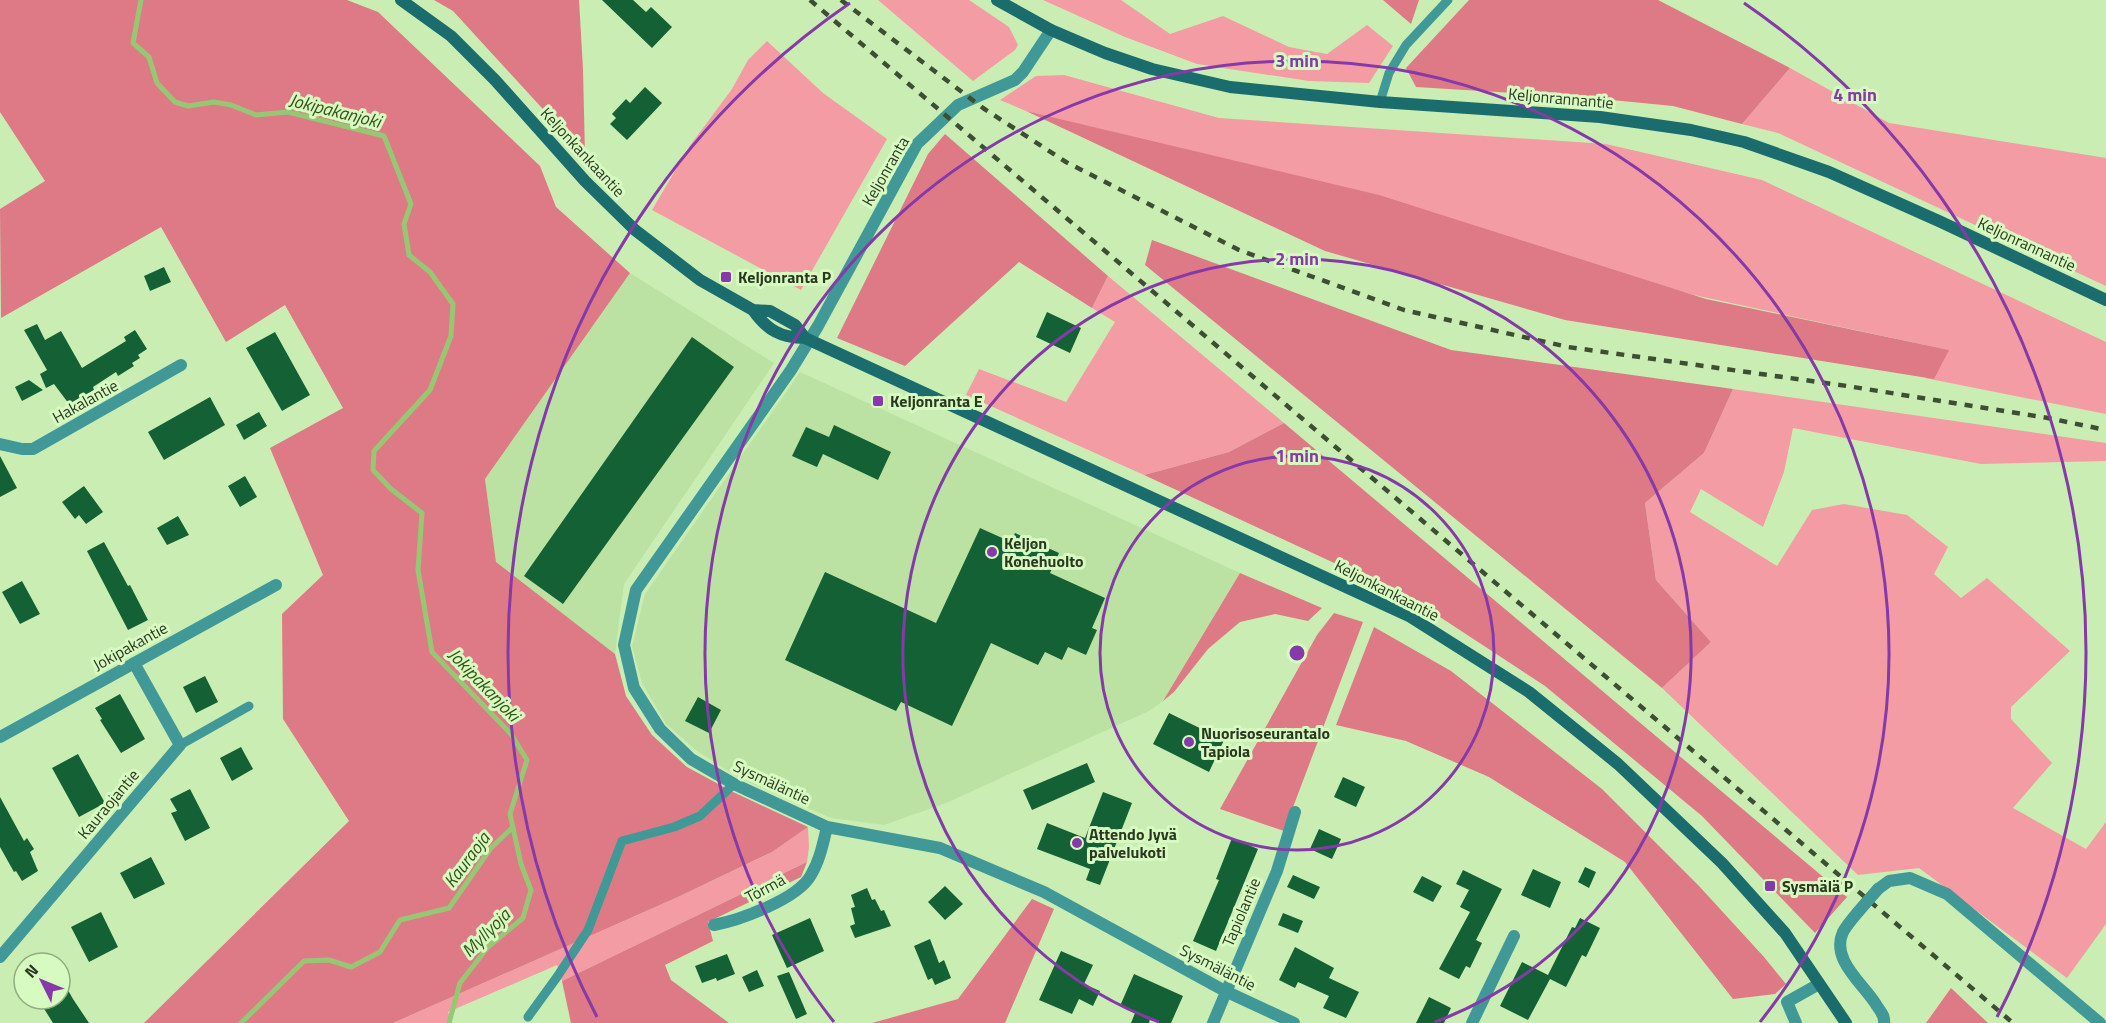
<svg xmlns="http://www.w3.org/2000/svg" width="2106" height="1023" viewBox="0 0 2106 1023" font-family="'Titillium Web',sans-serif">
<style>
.built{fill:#bbe2a3}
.green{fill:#f39ca4}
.forest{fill:#de7a85}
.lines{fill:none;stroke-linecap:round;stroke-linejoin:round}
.stream{stroke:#96c874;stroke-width:5}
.building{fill:#156136}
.lane{stroke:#419997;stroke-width:9}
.street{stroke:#419997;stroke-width:12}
.secondary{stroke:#1a6d6c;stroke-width:12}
.rail{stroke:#3e4e33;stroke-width:4.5;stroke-dasharray:8 8;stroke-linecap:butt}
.street-bridge{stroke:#419997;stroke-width:12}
.ring{fill:none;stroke:#8639a9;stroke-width:3}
.poi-dot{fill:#8639a9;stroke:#d7fac0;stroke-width:2}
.labels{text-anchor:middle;stroke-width:6;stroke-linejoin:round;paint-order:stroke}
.street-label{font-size:16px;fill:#2a3721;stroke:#d7fac0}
.poi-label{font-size:16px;font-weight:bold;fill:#2a3721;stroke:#d7fac0;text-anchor:start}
.water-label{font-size:18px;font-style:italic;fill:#325218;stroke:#d7fac0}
.centre{fill:#8639a9;stroke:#d7fac0;stroke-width:3}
.ring-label{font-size:18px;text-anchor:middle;font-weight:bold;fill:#8639a9;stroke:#d7fac0;stroke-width:6;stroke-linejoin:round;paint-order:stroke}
</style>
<rect width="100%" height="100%" fill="#caedb3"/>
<!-- built -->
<path class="built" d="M630,273L774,363L624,584L615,654L496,562L485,479Z
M800,372L1240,573L1163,701L1149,711L946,803L884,825L831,818L739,778L697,751L666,724L642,683L632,646L645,594Z"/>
<!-- green -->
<path class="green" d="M878,0H969L1009,27L1018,45L1015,50L973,81Z
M1043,0H1121L1170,34L1223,16L1289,47L1327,54L1367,25L1393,46L1369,83L1309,81L1197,64L1125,37Z
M767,41L823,93L887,139L801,290L652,210L689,147L732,89L748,60Z
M1790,68L1889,123L2106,158V286L1778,133L1742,124Z
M1064,75L1219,118L1606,144L1762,180L2106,342V414L1925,378L1948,350L1694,295L1026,111L1000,100L1036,76Z
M1108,276L1284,423L1229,452L1144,475L966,395L979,369L1066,402L1115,322L1092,308Z
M1733,389L2106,443V461L1981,464L1793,428L1784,472L1763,527L1701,489L1690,512L1777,566L1812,510L1844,504L1907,515L1948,547L1934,574L1961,598L1987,578L2070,651L2011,707V719L2052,763L2013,808L2086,849L2106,822V924L2067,978L1919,868L1858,875L1662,688L1711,642L1656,580L1645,503L1704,453Z
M808,827L809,847L807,862L562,981L557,965L448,1012L452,1023H393L678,897L772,852Z"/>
<!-- forest -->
<path class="forest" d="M0,0H347L378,12L540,166L556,207L630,273L485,479L496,562L615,654L626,696L652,735L687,767L733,792L808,827L772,852L678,897L393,1023H144L349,821L283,719L282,614L323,575L270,448L343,408L285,305L226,342L161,227L1,318L0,209L45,181L0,112Z
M434,0H579L583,69L585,155L453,11Z
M1383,0H1419L1411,24Z
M1469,0H1658L1790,68L1742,124L1673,106L1581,97L1416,87L1406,68Z
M1026,111L1379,195L1706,299L1949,350L1934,379L1565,320L1325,251Z
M945,134L1108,276L1092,308L1019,262L905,366L837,338L928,154Z
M1152,240L1451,350L1733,389L1704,453L1645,503L1656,580L1711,642L1662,688L1145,265Z
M1284,423L1847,897L1815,933L1702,816L1545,686L1414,600L1144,475L1229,452Z
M1240,573L1322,608L1308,621L1275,614L1240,622L1208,649L1174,692L1163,701Z
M1334,613L1363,622L1284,831L1220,809L1317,635Z
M1374,627L1451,671L1602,789L1699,886L1764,957L1786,984L1775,994L1733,999L1625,862L1489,777L1406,741L1336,725Z
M807,862L801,877L708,922L713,941L665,965L671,980L729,1023H571L562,981Z
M1032,899L1054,909L1005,1023H872L958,999Z
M1951,988L1988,1023H1926Z"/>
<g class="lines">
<!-- stream -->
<path class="stream" d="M141,0L133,43L149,57L157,83L175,102L188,106L214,102L231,105L256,115L288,112L384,136L411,204L404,224L409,255L430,272L453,304L451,336L430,390L374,451L373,470L391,489L422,513L418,570L432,652L511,734L527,760L510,814L521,864L531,890L523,918L488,947L460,983L449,1023
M241,1023L304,961L329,960L351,967L380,952L400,920L449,908L491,848L513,827"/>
</g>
<!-- building -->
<path class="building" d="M602,0H633L646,12L651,7L672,27L652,48Z
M645,87L662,103L627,140L610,124L616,118L612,114L626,99L630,103Z
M164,267L171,282L150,291L144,276Z
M1047,312L1081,328L1070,353L1036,337Z
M37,324L45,340L61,331L82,368L126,341L124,337L135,330L147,349L138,355L140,358L132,363L134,366L118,376L116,372L93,387L94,390L69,404L54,384L46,388L40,374L47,370L24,330Z
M275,332L310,395L282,411L246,348Z
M692,337L734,367L563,604L524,576Z
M29,380L43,390L22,401L15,387Z
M210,397L225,425L164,460L148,432Z
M259,412L267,426L244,440L236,425Z
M834,425L891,452L878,480L823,454L817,467L792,456L806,427L829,437Z
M0,456L17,488L0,497Z
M245,476L257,497L240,507L228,486Z
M84,486L103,512L86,524L79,515L75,519L62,502Z
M178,516L189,535L167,545L157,528Z
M980,528L1011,542L1015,533L1059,553L1050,573L1105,598L1092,628L1097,630L1086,655L1068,647L1062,660L1045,652L1038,665L991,643L952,726L901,702L896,711L785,660L825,572L936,623Z
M104,542L128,586L130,585L148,620L128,630L87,551Z
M22,581L40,614L20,624L2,592Z
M205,676L218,702L196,713L183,687Z
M120,694L145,739L121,753L100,720L102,719L95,708Z
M698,697L721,710L709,733L685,721Z
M1169,713L1224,740L1209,772L1153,744Z
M241,747L253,769L232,781L220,758Z
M78,754L105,803L79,817L52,768Z
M1087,763L1095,782L1032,810L1023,790Z
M1343,777L1365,787L1356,807L1334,797Z
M190,789L210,828L185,841L171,813L177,811L170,799Z
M1103,792L1132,803L1100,885L1086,880L1090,869L1037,849L1047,823L1085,838Z
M0,797L24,841L27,838L34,849L30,852L38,871L22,881L16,871L14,872L0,847Z
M1319,829L1341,839L1332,859L1310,849Z
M1232,838L1258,849L1216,951L1193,941L1219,880L1216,879Z
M151,857L165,884L134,899L120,873Z
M1585,867L1596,872L1589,888L1578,882Z
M1533,869L1561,882L1550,908L1521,895Z
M1463,870L1502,889L1476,940L1482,943L1470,968L1466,966L1459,979L1439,969L1470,912L1460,907L1469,890L1456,884Z
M1293,875L1320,887L1314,899L1287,887Z
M1422,876L1442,886L1433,902L1413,892Z
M945,886L963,904L945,920L928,902Z
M867,888L872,900L875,899L881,911L884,910L891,926L855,938L850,926L855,924L851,908L855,907L851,895Z
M101,912L118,947L89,962L71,927Z
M1283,913L1303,921L1298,933L1278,925Z
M810,918L824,951L787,968L772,935Z
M1580,918L1600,928L1586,957L1582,955L1566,987L1550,979L1528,1020L1500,1006L1522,962L1548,975L1572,927L1575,928Z
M930,939L939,963L944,960L951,978L935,985L932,978L928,980L914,946Z
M1295,947L1334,968L1329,978L1359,992L1346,1018L1323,1008L1329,996L1298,982L1295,988L1279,980Z
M1061,951L1093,965L1084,984L1100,991L1093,1006L1079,999L1072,1014L1039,1000Z
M727,954L735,974L717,981L716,978L702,983L695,966Z
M757,970L764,986L749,992L742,977Z
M789,972L807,1014L796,1019L777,976Z
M1134,974L1183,996L1171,1023H1159L1150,1019L1149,1023H1131L1135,1013L1120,1006Z
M60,976L73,999L89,1023H53L38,999H60Z
M1429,997L1451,1008L1444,1023H1416Z"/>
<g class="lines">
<!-- lane -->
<path class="lane" d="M1380,102L1389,73L1406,45L1448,0
M180,745L249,706
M528,1017L557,977L588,930L622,841L674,827L700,816L734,784"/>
<!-- street -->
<path class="street" d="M1051,30L1023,72L1015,80L958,105L917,144L818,326L791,370L636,590L624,645L634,688L660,729L691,759L734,784L827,827L940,848L1044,892L1225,991L1294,1023
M0,444L22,449H33L181,365
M0,737L276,585
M1878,889L1889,881L1910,878L1947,894L2100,1023
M1858,912C1853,918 1847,925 1843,932C1830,960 1864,984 1877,1006C1881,1012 1885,1016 1884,1023
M714,925C740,920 798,899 811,875C820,860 823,843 827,827
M0,957L180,745L134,663
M1213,1023L1277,871L1295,812
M1472,1023L1514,936
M1796,1023L1787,1002L1819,984"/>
<!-- secondary -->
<path class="secondary" d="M401,0L451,36L495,80L585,181L635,230L700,280L753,310L770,311L795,325L805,338
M997,0L1051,30L1105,53L1152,69L1230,87L1380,102L1600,117L1691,130L1744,142L1829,172L1941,222L2106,300
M753,310C767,330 781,338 805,338L1409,616L1529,692L1618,764L1722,863L1785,933L1846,1023"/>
<!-- rail -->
<path class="rail" d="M810,0L2013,1023
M841,0L983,108L1066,162L1239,250L1404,310L1568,347L1847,386L2048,418L2106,430"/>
<!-- street-bridge -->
<path class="street-bridge" d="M1858,912L1878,889"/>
</g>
<!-- distance rings -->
<g class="ring">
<circle cx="1297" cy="653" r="197"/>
<path d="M1159 1022A394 394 0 1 1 1435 1022"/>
<path d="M834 1022A592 592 0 1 1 1760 1022"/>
<path d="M597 1017A789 789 0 0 1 850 3M1744 3A789 789 0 0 1 1997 1017"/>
</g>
<!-- markers -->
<g class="poi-dot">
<rect x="720" y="271" width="12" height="12" rx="3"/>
<rect x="872" y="395" width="12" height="12" rx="3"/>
<circle cx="992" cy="552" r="6"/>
<circle cx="1189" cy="742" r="6"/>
<circle cx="1077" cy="843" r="6"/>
<rect x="1764" y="880" width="12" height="12" rx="3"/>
</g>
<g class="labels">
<!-- street labels -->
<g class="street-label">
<text transform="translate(1561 98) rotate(5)" y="6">Keljonrannantie</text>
<text transform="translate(583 152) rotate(47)" y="6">Keljonkankaantie</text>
<text transform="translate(885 171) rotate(-60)" y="6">Keljonranta</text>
<text transform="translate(2027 244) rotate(25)" y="6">Keljonrannantie</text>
<text transform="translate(85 401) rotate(-29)" y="6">Hakalantie</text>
<text transform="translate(1387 590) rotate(27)" y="6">Keljonkankaantie</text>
<text transform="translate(130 646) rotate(-29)" y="6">Jokipakantie</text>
<text transform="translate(772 782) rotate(25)" y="6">Sysmäläntie</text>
<text transform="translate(108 804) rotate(-50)" y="6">Kauraojantie</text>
<text transform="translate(765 888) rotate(-28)" y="6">Törmä</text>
<text transform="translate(1241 912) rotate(-67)" y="6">Tapiolantie</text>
<text transform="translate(1218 967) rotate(27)" y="6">Sysmäläntie</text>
</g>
<!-- poi labels -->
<g class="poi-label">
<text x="738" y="283">Keljonranta P</text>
<text x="890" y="407">Keljonranta E</text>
<text x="1004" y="549">Keljon<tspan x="1004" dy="18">Konehuolto</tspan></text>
<text x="1201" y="739">Nuorisoseurantalo<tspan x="1201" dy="18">Tapiola</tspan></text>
<text x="1089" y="840">Attendo Jyvä<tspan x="1089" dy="18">palvelukoti</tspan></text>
<text x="1782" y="892">Sysmälä P</text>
</g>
<!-- water labels -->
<g class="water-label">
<text transform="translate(335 111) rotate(14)" y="6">Jokipakanjoki</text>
<text transform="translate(484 685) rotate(46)" y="6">Jokipakanjoki</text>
<text transform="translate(467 860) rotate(-53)" y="6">Kauraoja</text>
<text transform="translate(486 933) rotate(-45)" y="6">Myllyoja</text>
</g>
</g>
<circle cx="1297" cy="653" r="9" class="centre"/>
<g class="ring-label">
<text x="1297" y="67">3 min</text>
<text x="1855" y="101">4 min</text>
<text x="1297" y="265">2 min</text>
<text x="1297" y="462">1 min</text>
</g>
<!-- north arrow -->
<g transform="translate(42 981) rotate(313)"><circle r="28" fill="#d7fac0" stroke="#92ac80" stroke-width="1.5"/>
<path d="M0-4.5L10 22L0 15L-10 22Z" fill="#8639a9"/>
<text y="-9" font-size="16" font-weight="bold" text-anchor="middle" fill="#2a3721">N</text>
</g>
</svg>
